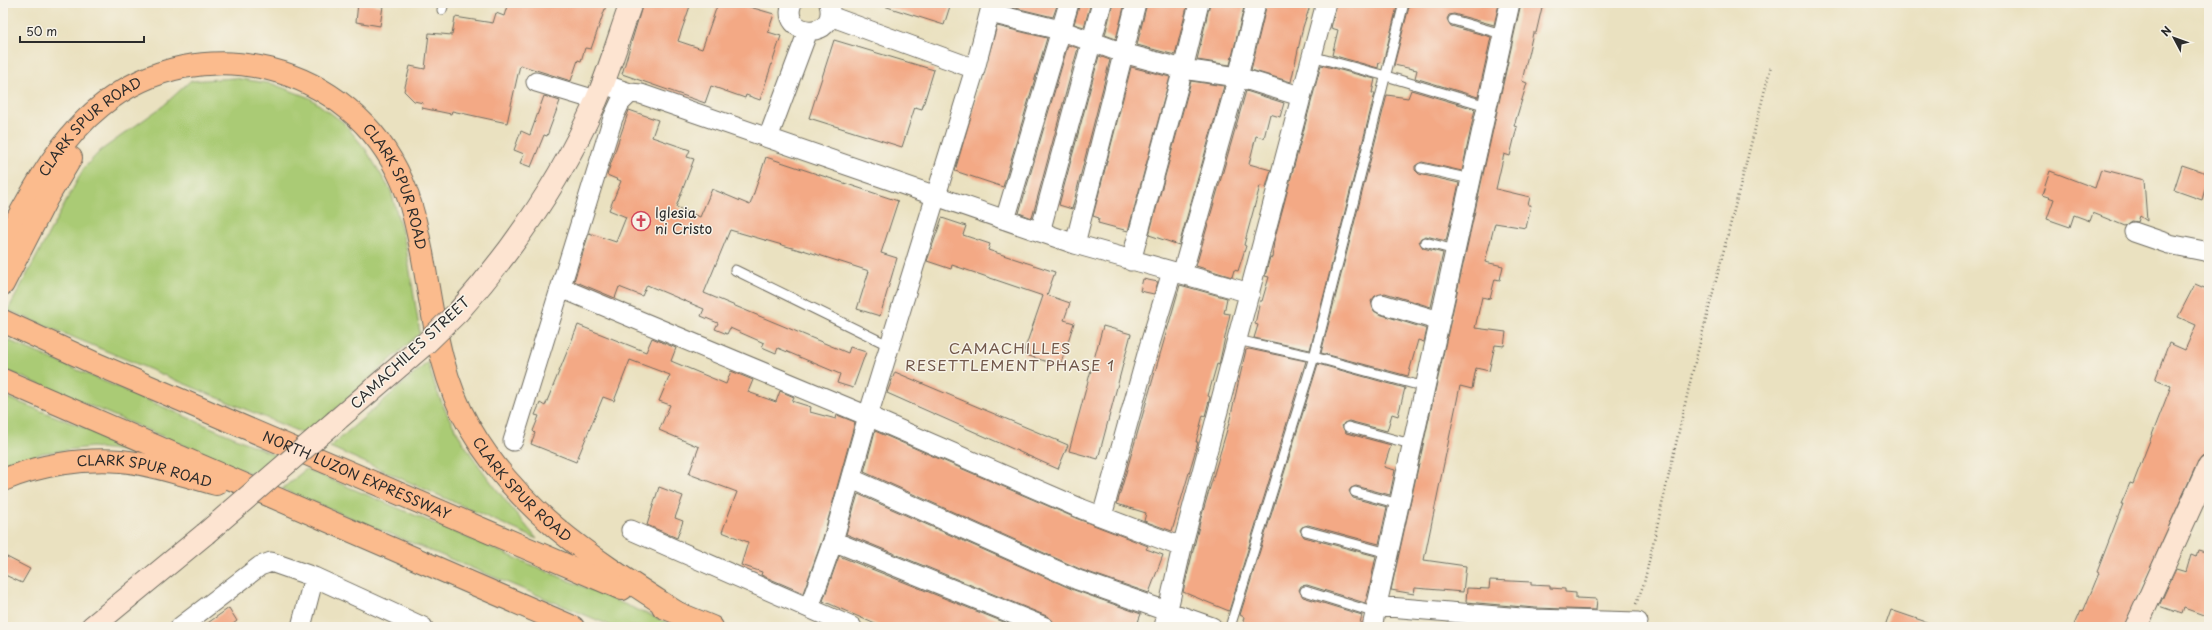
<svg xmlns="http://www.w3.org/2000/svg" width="2212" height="630" viewBox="0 0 2212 630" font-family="'Playpen Sans',sans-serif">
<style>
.green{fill:#aacb74;stroke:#6a7b50}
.building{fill:#f3a985}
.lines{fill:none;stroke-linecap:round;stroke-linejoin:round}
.lane-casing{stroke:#6e6b5f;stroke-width:11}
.street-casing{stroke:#6e6b5f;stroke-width:21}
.secondary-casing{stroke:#6e6b5f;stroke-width:24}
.highway-casing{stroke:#6e6b5f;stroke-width:24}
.path{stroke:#6e6b5f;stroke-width:2.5;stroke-dasharray:1 3;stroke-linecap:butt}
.lane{stroke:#fff;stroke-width:9}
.street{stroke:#fff;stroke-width:19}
.secondary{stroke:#fde4d1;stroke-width:22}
.highway{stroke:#fbbb8d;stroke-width:22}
.secondary-bridge-casing{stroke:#6e6b5f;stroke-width:24;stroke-linecap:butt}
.secondary-bridge{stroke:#fde4d1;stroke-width:22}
.labels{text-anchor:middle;stroke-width:3;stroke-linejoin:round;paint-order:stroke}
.street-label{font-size:14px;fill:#2b2b2b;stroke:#f7f3e8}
.poi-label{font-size:14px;fill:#2b2b2b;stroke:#f7f3e8;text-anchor:start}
.neighbourhood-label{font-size:15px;letter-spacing:1px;fill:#71574a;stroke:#f7f3e8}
</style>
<rect width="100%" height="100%" fill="#f7f3e8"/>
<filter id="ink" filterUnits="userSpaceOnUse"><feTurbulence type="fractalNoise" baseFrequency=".025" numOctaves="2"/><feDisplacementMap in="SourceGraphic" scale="8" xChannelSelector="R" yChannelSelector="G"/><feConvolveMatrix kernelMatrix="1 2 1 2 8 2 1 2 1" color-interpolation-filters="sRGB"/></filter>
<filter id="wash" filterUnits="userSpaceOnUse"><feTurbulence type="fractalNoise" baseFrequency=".012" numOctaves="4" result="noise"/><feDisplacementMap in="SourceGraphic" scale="16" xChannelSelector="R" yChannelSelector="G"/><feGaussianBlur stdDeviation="0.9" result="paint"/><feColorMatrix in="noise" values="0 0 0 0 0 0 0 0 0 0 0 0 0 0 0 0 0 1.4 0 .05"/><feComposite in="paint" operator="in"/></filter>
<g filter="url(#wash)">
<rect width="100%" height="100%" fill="#eae1c0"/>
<!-- green -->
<path class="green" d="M234,78L273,84L310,98L344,123L366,150L391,191L406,247L420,333L307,435L8,310L84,168L100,151L163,106L190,81Z
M3,338L282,458L259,477L3,369Z
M428,362C444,430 493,485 537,539L330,447Z
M3,396L139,449L137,453L92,447L42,453L3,469Z
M306,469L678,627H614L282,489Z"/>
<g id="blocks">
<!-- building -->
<path class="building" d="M358,3L383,6L380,26L356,22Z
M508,3H607L591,49L585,48L581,61L578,60L571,81L520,65L507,123L452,111L451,114L422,108L423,103L414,101L404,91L410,66L425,69L429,33L452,35L455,17L493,23L496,13L504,16Z
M643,3H681L690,6L678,41L702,49L718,3H736L774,14L768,32L781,36L760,100L746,95L745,98L711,86L705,103L622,74Z
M885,3H951L944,25L884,6Z
M1003,3H1058L1053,17L1003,5Z
M1080,3H1091L1084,27L1074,24Z
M1113,3H1125L1116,39L1105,35Z
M1147,3H1188L1175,55L1137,45Z
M1210,3H1245L1230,65L1197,60Z
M1267,3H1311L1303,27L1291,82L1251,70Z
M1337,3H1398L1383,63L1379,62L1378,68L1332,55L1338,30L1331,28Z
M1410,3L1499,4L1494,25L1454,14L1449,15L1447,19L1451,26L1491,37L1478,97L1415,78L1417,70L1394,65Z
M1521,3H1543L1536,33H1533L1522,81L1527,83L1514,126L1517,127L1510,156L1504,154L1496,189L1530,197L1528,205H1531L1526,228L1495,223L1485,262L1503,266L1500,280L1495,279L1490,299L1482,297L1475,328L1506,332L1504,346L1495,345L1489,371L1476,368L1472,389L1460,386L1424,560L1466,566L1463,592L1415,588L1414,594L1391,590Z
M997,26L1047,38L1003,187L955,171Z
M834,40L934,70L922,109L915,107L902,147L809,118Z
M1068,45L1078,48L1032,218L1019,213Z
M1099,56L1110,60L1072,209L1059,205Z
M1321,65L1375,79L1372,93H1375L1310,350L1254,338L1258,325L1255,324L1260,301H1262L1269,277L1265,276L1270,257L1272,258L1274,241Z
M1131,67L1170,77L1128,231L1098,223L1099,218L1093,216Z
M1191,81L1224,86L1179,245L1149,235Z
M1411,90L1475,109L1462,171L1422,162L1415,166V170L1419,174L1459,183L1446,241L1426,236L1421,238L1419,241L1423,248L1443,253L1431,307L1385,293L1375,296L1371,301L1374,311L1379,314L1427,329L1424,342L1418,340L1408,376L1321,353L1387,95L1408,98Z
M1246,91L1284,103L1280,117L1270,114L1264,138L1256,136L1249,164L1271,170L1266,187L1260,186L1244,245L1246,246L1238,271L1234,270L1232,277L1196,266Z
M544,96L560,101L547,136L544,135L531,167L520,163L524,154L514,150L521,131L530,135Z
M629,110L658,120L652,137L690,150L687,157L694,159L676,207L700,217L712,189L750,205L766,157L898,201L881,253L897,258L880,316L857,309L869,271L803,250V251L730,230L704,293L848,353L850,347L866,352L853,388L837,383L840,374L778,348L776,353L762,347L764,343L730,328L727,334L715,329L718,323L701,316L704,309L647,285L642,296L619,287L615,298L574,281L589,233L616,242L626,217L609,210L621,181L607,175Z
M2182,165L2209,174L2202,200L2174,190Z
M2101,169L2144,180L2147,221L2140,216L2138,222L2132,221L2125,226L2093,213L2090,221L2074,215L2070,227L2047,219L2054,199L2042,195L2050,171L2095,188Z
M942,218L966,226L963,235L990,244L988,250L1055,272L1047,295L1070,303L1064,320L1074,323L1060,366L1023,354L1043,296L952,265L951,269L927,261Z
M1143,279L1158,282L1154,294L1140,291Z
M2195,284L2209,290V454L2202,456L2198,461L2124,627H2073L2080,611L2083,612L2099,573L2097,572L2123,504H2121L2130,483L2133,484L2171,386L2155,380L2169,343L2185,350L2196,325L2178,317Z
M1180,285L1227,298L1224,313L1230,314L1219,365L1217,364L1208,396L1210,397L1205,416L1203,415L1196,442H1198L1172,531L1144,521L1146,513L1117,504Z
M578,325L646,352L652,338L676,348L671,361L726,384L731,371L753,380L748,392L776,402L780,391L794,397L792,401L811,407L810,412L836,419L837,415L855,422L823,538L803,593L761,575L762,572L741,565L748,542L722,532L737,492L689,474L699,447L659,430L670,405L659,401L670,375L630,360L614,401L603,397L576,462L531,444L535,433L533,431L539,416L535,415L540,403L545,406Z
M1103,326L1131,334L1098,459L1069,451Z
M1249,349L1306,361L1229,611L1183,592L1201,518L1229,423L1246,350Z
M1318,364L1405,388L1398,416L1392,414L1387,431L1349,421L1344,423L1342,426L1346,433L1391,445L1384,467L1395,470L1390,495L1356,486L1351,488L1349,491L1353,498L1387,507L1379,544L1308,525L1302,527L1300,530L1304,537L1376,556L1369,590L1365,603L1307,585L1301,586L1299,590L1303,597L1362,615L1359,627H1260L1243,621L1244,617L1240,615Z
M895,372L1068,445L1058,469L887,393Z
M875,431L1078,519L1148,546L1146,549L1163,555L1149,593L1082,570L864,472Z
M659,487L683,496L675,518L683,521L677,538L647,525Z
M858,494L1074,590L1141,614L1136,627H1064L1055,624L1049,617L846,534Z
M2198,550L2209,553V617L2184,608L2182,614L2159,606L2176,569L2186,572L2191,555L2196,557Z
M3,555L30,569L22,583L3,574Z
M839,556L1016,627H882L823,601Z
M1490,580L1531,582V585L1550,586V588L1565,589V592L1576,593V598L1597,599L1596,610L1535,608L1466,602L1467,588L1489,589Z
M229,608L237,621L229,627H202Z
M1891,610L1935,625V627H1885Z"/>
</g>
</g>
<g filter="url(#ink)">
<use href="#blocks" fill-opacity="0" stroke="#6e6b5f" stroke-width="1"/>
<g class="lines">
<defs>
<path id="lane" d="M442,10L444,3
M1453,20L1502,34
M1311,56L1386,76L1487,106
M1421,168L1471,179
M1425,242L1455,250
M735,270L890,346
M1237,340L1314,357L1425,387
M1348,427L1411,444
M1355,492L1399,504
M1306,531L1388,553
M1305,591L1376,613
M1230,627L1314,357L1404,3"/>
<path id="street" d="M792,3C779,37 839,41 829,4
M990,13L1060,30L1123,53L1183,69L1238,77L1300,96
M830,16L975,69
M536,82L596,100
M603,84L630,93L641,94L1075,244L1250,293
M768,138L808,31
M1005,220L1069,3
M1040,232L1102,3
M2134,232L2169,244L2209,252
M1075,244L1136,3
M1131,261L1183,69L1199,3
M1182,274L1238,77L1256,3
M561,288L868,416L1082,509L1182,547
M1382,304L1440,321
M513,441L613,118L620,103L630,93
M852,479L1078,580L1212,627
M1102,516L1149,347L1172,272
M631,530L852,627
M833,541L1045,627
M1377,606L1534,619L1638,622
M809,608L833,541L868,416L975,69L992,3
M180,627L260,566L271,562L314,577L423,627
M301,627L314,577
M1164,627L1182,547L1326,3
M1372,627L1510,3"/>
<path id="secondary" d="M458,312C514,249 562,178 596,101C610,69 619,36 631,3
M337,420L424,345
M92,627L205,534
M2136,627L2209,466"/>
<g id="highway">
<path id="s1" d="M3,245C30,196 56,142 101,106C201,25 351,64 402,181C412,204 417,229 422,253C433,313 439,375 470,428C519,513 596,560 676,612"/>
<path d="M3,284L47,198L71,158"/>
<path id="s2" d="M3,321L92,362L622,589"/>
<path d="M3,380L573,627"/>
<path id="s3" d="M3,480C39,465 82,458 121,461C153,464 185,476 216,484"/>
<path d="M663,607L712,627"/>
</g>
</defs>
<!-- lane casing -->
<use href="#lane" class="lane-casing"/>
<!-- street casing -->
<use href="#street" class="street-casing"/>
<!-- secondary casing -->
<use href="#secondary" class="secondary-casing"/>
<!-- highway casing -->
<use href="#highway" class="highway-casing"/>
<!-- path -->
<path class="path" d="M1636,604L1644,583L1692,374L1771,66"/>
<!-- lane -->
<use href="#lane" class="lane"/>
<!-- street -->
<use href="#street" class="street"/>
<!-- secondary -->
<use href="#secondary" class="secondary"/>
<!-- highway -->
<use href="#highway" class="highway"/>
<defs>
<path id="secondary-bridge" d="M424,345L458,312
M205,534L337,420"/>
</defs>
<!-- secondary-bridge casing -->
<use href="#secondary-bridge" class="secondary-bridge-casing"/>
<!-- secondary-bridge -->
<use href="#secondary-bridge" class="secondary-bridge"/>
</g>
</g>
<!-- icons -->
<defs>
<symbol id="church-ring" viewBox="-11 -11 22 22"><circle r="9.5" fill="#f7f3e8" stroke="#d1495b" stroke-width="1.5"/><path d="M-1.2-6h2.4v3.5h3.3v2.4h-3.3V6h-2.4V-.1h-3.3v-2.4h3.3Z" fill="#d1495b"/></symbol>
</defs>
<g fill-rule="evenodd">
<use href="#church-ring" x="630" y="210" width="22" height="22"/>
</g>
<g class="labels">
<!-- street labels -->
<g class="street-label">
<text dy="5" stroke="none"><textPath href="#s1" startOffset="149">CLARK SPUR ROAD</textPath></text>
<text dy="5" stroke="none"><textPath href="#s1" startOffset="532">CLARK SPUR ROAD</textPath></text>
<text transform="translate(410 353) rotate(-43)" y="5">CAMACHILES STREET</text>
<text dy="5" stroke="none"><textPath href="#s3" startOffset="145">CLARK SPUR ROAD</textPath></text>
<text dy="5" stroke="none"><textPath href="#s2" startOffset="386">NORTH LUZON EXPRESSWAY</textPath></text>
<text dy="5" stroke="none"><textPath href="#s1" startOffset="868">CLARK SPUR ROAD</textPath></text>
</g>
<!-- poi labels -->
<g class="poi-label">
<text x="655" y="218">Iglesia<tspan x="655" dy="16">ni Cristo</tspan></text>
</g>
<!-- neighbourhood labels -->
<g class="neighbourhood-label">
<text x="1010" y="354">CAMACHILLES<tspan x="1010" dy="17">RESETTLEMENT PHASE 1</tspan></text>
</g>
</g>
<!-- margin -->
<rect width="2212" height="630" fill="none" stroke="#f7f3e8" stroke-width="16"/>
<!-- north arrow -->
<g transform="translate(2174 38) rotate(311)" stroke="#f7f3e8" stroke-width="3" paint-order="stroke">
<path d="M0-3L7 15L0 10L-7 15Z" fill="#2b2b2b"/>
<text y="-6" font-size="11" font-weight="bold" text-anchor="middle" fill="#2b2b2b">N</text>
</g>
<!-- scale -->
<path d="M20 36v6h124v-6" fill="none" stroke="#2b2b2b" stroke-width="2"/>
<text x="26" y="36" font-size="12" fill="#2b2b2b" stroke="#f7f3e8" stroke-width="3" paint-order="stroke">50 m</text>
</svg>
